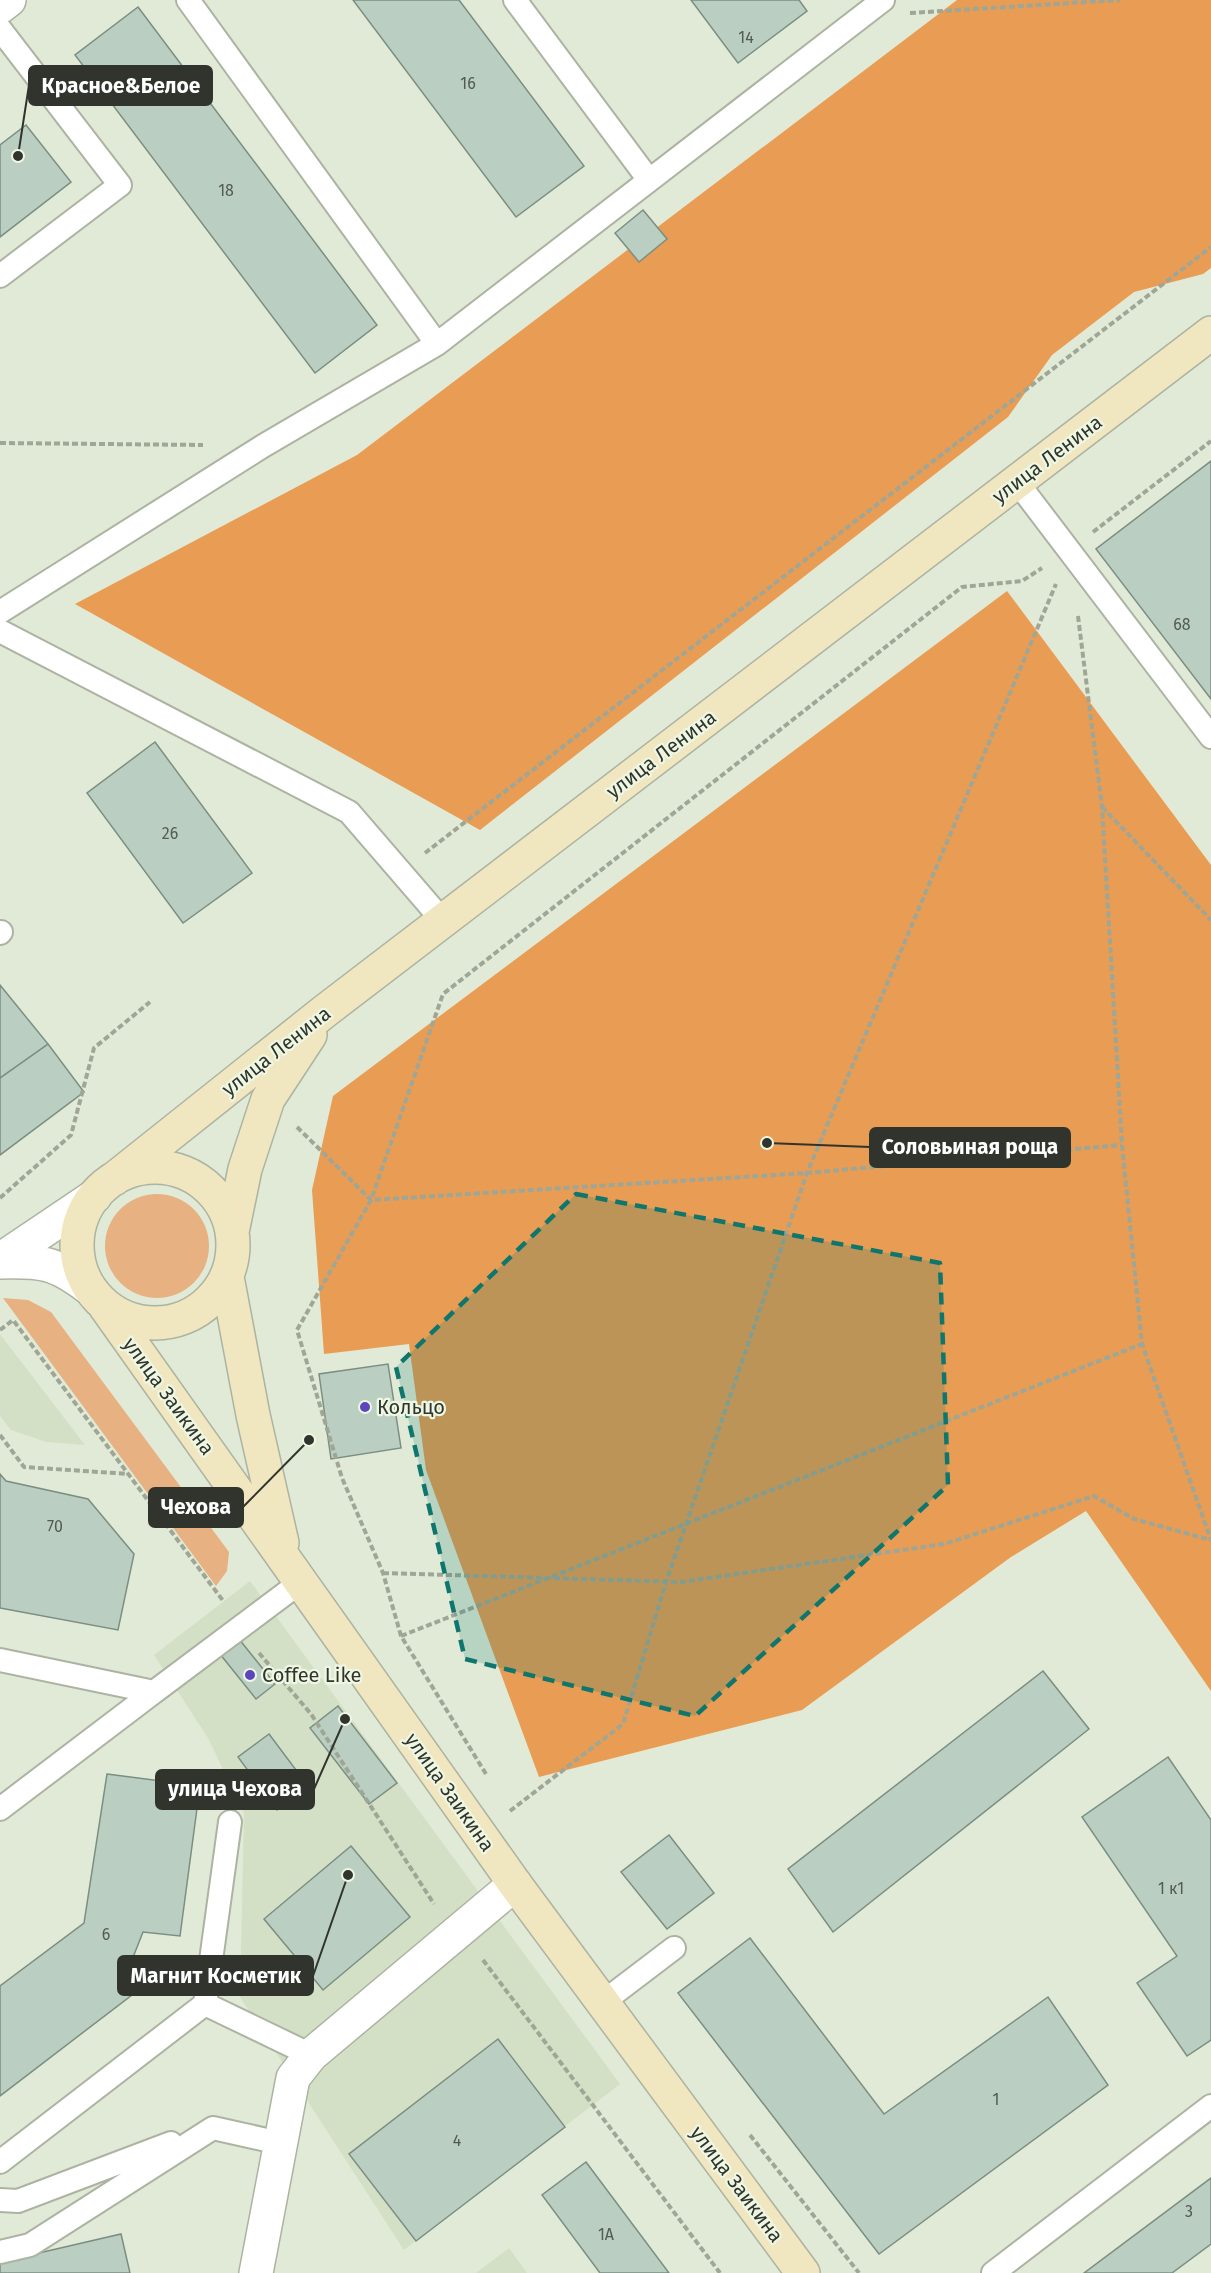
<svg xmlns="http://www.w3.org/2000/svg" width="1211" height="2273" viewBox="0 0 1211 2273" font-family="'Fira Sans',sans-serif">
<style>
.built{fill:#d4e0c5}
.green{fill:#e7b182}
.forest{fill:#e99c53}
.building{fill:#bacfc2;stroke:#7b8e82;stroke-width:1.5}
.lines{fill:none;stroke-linecap:round;stroke-linejoin:round}
.service-casing{stroke:#acb4a1;stroke-width:26}
.minor-casing{stroke:#acb4a1;stroke-width:36}
.tertiary-casing{stroke:#acb4a1;stroke-width:36}
.secondary-casing{stroke:#acb4a1;stroke-width:36}
.path{stroke:#9fa696;stroke-width:4;stroke-dasharray:6 3;stroke-linecap:butt}
.service{stroke:#fff;stroke-width:22}
.minor{stroke:#fff;stroke-width:33}
.tertiary{stroke:#fff;stroke-width:33}
.secondary{stroke:#f0e6c0;stroke-width:33}
.marked{fill:#0f766e;fill-opacity:0.2;stroke:#0f766e;stroke-width:4.5;stroke-dasharray:12 8;stroke-linejoin:round}
.poi-dot{fill:#5c46be;stroke:#eef7e3;stroke-width:2}
.labels{text-anchor:middle;stroke-width:4.5;stroke-linejoin:round;paint-order:stroke}
.number-label{font-size:16px;fill:#535b52}
.street-label{font-size:20px;fill:#31342c;stroke:#eef7e3}
.poi-label{font-size:20px;fill:#31342c;stroke:#eef7e3;text-anchor:start}
.leader{fill:none;stroke:#31342c;stroke-width:2}
.callout-dot{fill:#31342c;stroke:#eef7e3;stroke-width:2}
.callout{fill:#31342c;stroke:#31342c;stroke-width:2}
.callout-label{font-size:21px;text-anchor:middle;font-weight:bold;fill:#fff}
</style>
<rect width="100%" height="100%" fill="#e1ead6"/>
<!-- built -->
<path class="built" d="M0,1335V1334L85,1445L46,1442L11,1430L0,1416Z
M250,1581L620,2084L404,2250L240,1997L244,1813L208,1738L154,1655Z
M509,2248L527,2273H476Z"/>
<!-- green -->
<path class="green" d="M105 1246a52 52 0 1 1 104 0a52 52 0 1 1-104 0Z
M3,1298L28,1300L51,1312L229,1552L227,1571L216,1586Z"/>
<!-- forest -->
<path class="forest" d="M957,0H1211V268L1203,274L1134,292L1052,355L1008,417L480,830L75,604L357,455Z
M1007,591L1211,865V1691L1086,1511L1011,1557L802,1710L539,1777L426,1470L409,1344L324,1354L312,1190L333,1096Z"/>
<!-- building -->
<path class="building" d="M353,0H459L584,166L516,217Z
M691,0H799L807,11L738,63Z
M138,7L377,325L315,373L75,55Z
M26,125L71,182L0,237V145Z
M643,210L667,239L639,262L615,233Z
M1211,461V699L1096,549Z
M155,742L252,873L183,923L87,793Z
M0,985L48,1044L0,1078Z
M48,1044L84,1092L0,1155V1078Z
M388,1364L401,1448L331,1459L319,1374Z
M0,1474L6,1481L88,1499L134,1554L118,1630L0,1608Z
M239,1639L275,1684L256,1699L220,1654Z
M1043,1671L1089,1729L833,1932L788,1869Z
M338,1706L397,1783L369,1804L310,1728Z
M269,1734L308,1786L277,1810L238,1757Z
M1168,1757L1211,1820V2040L1187,2056L1137,1983L1177,1956L1082,1817Z
M107,1774L200,1786L180,1936L143,1932L130,1965L145,1985L0,2096V1986L84,1923Z
M669,1835L714,1893L667,1929L621,1872Z
M351,1846L410,1917L323,1990L264,1919Z
M750,1938L884,2114L1048,1997L1108,2085L879,2254L678,1993Z
M498,2039L565,2127L416,2241L349,2154Z
M586,2162L669,2273H600L542,2195Z
M1211,2178V2244L1172,2273H1084Z
M121,2234L130,2273H0V2262Z"/>
<g class="lines">
<defs>
<path id="service" d="M188,0L437,344
M515,0L649,180
M0,29L120,185L0,276
M1017,482L1211,737
M0,612L263,446L437,344L883,0
M0,631L349,812L443,921
M0,933L1,932
M0,1660L154,1692L302,1581
M0,1809L154,1692
M603,2002L674,1948
M205,2004L311,2055
M0,2162L205,2004L230,1822
M0,2200L18,2201L171,2143
M0,2252L30,2245L213,2128L280,2143
M993,2273L1211,2106"/>
<path id="minor" d="M0,7L9,0
M256,2273L293,2078L311,2055L515,1884"/>
<path id="tertiary" d="M0,1260L95,1196
M0,1262C42,1261 55,1262 89,1288"/>
<path id="secondary" d="M77 1245a78 78 0 1 1 156 0a78 78 0 1 1-156 0Z
M114,1179L325,1011L1211,333
M232,1232L245,1169L268,1099L310,1035
M227,1277L253,1415L282,1543
M105,1306L515,1884L803,2273"/>
</defs>
<!-- service casing -->
<use href="#service" class="service-casing"/>
<!-- minor casing -->
<use href="#minor" class="minor-casing"/>
<!-- tertiary casing -->
<use href="#tertiary" class="tertiary-casing"/>
<!-- secondary casing -->
<use href="#secondary" class="secondary-casing"/>
<!-- path -->
<path class="path" d="M910,13L1120,0
M0,443L203,445
M1093,532L1211,441
M1078,616L1102,807L1122,1145L1142,1344L1211,1540
M1102,807L1211,920
M425,853L1211,247
M297,1127L371,1200L807,1173L1121,1145
M0,1198L71,1135L94,1048L150,1002
M0,1330L13,1320L224,1602
M0,1435L24,1467L129,1474
M383,1573L681,1582L944,1544L1094,1496L1134,1519L1211,1540
M401,1636L1142,1344
M259,1653L311,1714L434,1904
M486,1774L401,1636L383,1573L342,1478L297,1330L371,1200L443,994L962,587L1022,581L1042,568
M510,1811L623,1724L666,1582L807,1173L1056,584
M483,1960L720,2273
M750,2135L859,2273"/>
<!-- service -->
<use href="#service" class="service"/>
<!-- minor -->
<use href="#minor" class="minor"/>
<!-- tertiary -->
<use href="#tertiary" class="tertiary"/>
<!-- secondary -->
<use href="#secondary" class="secondary"/>
</g>
<!-- marked area -->
<path class="marked" d="M576,1194L940,1263L948,1485L695,1716L465,1659L396,1367Z"/>
<!-- markers -->
<g class="poi-dot">
<circle cx="365" cy="1407" r="6"/>
<circle cx="250" cy="1675" r="6"/>
</g>
<g class="labels">
<!-- number labels -->
<g class="number-label">
<text x="746" y="43">14</text>
<text x="468" y="89">16</text>
<text x="226" y="196">18</text>
<text x="1182" y="630">68</text>
<text x="170" y="839">26</text>
<text x="55" y="1532">70</text>
<text x="1171" y="1894">1 к1</text>
<text x="106" y="1940">6</text>
<text x="996" y="2105">1</text>
<text x="457" y="2146">4</text>
<text x="1189" y="2217">3</text>
<text x="606" y="2240">1А</text>
</g>
<!-- street labels -->
<g class="street-label">
<text transform="translate(1047 459) rotate(-37)" y="7">улица Ленина</text>
<text transform="translate(661 754) rotate(-37)" y="7">улица Ленина</text>
<text transform="translate(276 1051) rotate(-38)" y="7">улица Ленина</text>
<text transform="translate(169 1396) rotate(54)" y="7">улица Заикина</text>
<text transform="translate(450 1792) rotate(55)" y="7">улица Заикина</text>
<text transform="translate(737 2184) rotate(53)" y="7">улица Заикина</text>
</g>
<!-- poi labels -->
<g class="poi-label">
<text x="377" y="1414">Кольцо</text>
<text x="262" y="1682">Coffee Like</text>
</g>
</g>
<!-- callouts -->
<path class="leader" d="M18 156L29 85M767 1143L870 1147M309 1440L243 1507M345 1719L314 1789M348 1875L313 1976"/>
<g class="callout-dot">
<circle cx="18" cy="156" r="6"/>
<circle cx="767" cy="1143" r="6"/>
<circle cx="309" cy="1440" r="6"/>
<circle cx="345" cy="1719" r="6"/>
<circle cx="348" cy="1875" r="6"/>
</g>
<g class="callout">
<rect x="29" y="66" width="183" height="39" rx="6"/>
<rect x="870" y="1128" width="200" height="39" rx="6"/>
<rect x="149" y="1488" width="94" height="39" rx="6"/>
<rect x="156" y="1770" width="158" height="39" rx="6"/>
<rect x="118" y="1956" width="195" height="39" rx="6"/>
</g>
<g class="callout-label">
<text x="121" y="93">Красное&amp;Белое</text>
<text x="970" y="1154">Соловьиная роща</text>
<text x="196" y="1514">Чехова</text>
<text x="235" y="1796">улица Чехова</text>
<text x="216" y="1983">Магнит Косметик</text>
</g>
</svg>
